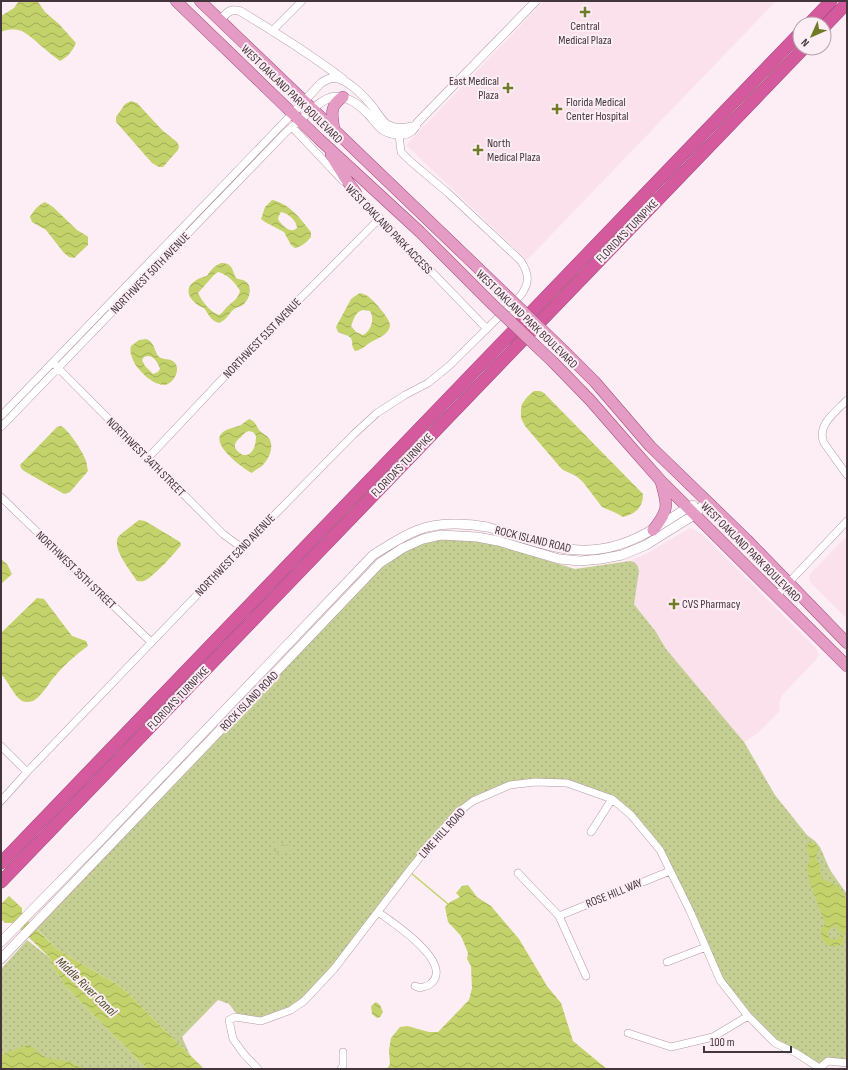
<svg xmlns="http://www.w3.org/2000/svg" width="848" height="1070" viewBox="0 0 848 1070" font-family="'Sofia Sans Condensed',sans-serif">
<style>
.built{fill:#fae1ec}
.grass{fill:url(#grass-dots)}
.wetland{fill:url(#wetland-marsh)}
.water{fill:url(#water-waves);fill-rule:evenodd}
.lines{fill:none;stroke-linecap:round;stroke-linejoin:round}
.stream{stroke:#c4d26b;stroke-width:1.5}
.minor-casing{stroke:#b797a6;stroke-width:8}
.tertiary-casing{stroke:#b797a6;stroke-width:9}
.secondary-casing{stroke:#b797a6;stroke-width:10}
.primary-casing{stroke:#a14d7b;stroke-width:12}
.motorway-casing{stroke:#a14d7b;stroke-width:13}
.minor{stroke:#fff;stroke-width:7}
.tertiary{stroke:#fff;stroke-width:8}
.secondary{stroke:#fff;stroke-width:9}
.primary{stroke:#e59cc4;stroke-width:11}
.motorway{stroke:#d45a9d;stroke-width:12}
.primary-bridge-casing{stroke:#a14d7b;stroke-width:12;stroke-linecap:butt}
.primary-bridge{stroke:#e59cc4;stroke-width:11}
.poi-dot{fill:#717b27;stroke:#fceef4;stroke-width:1.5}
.labels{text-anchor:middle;stroke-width:4;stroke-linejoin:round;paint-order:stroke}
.poi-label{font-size:12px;fill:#42353b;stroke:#fceef4;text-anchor:start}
.street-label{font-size:12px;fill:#42353b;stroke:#fceef4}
.water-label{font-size:13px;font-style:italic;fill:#464c21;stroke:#fceef4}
</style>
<defs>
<pattern id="grass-dots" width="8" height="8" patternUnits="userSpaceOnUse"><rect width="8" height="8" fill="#c5cf93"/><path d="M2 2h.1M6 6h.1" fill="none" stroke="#aab280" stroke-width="1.8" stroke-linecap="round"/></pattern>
<pattern id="wetland-marsh" width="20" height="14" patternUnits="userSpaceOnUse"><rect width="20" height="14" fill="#c5cf93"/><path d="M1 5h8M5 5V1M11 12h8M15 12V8" fill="none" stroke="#aab280"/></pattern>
<pattern id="water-waves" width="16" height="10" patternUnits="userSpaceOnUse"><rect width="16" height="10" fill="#c4d26b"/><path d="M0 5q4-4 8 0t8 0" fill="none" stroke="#a1ab59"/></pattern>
</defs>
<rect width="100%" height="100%" fill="#fceef4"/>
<!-- built -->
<path class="built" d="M544,1H776L527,260L406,145Z
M690,528L702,534L816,648L819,655L816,660L783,694L779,703L780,711L758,733L744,742L666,649L656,632L634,603L639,571L638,566L634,562L630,561L648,553Z
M847,536V619L811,583L809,579L810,574Z"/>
<!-- grass -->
<path class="grass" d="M458,537L504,546L542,559L575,569L630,561C636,562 638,565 639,571L634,604L656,632L666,649L744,742L775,795L807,835L815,841L820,847L830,870L847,894V1063L828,1061L820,1068L775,1043L720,980L660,850L612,799L567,783L510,785L457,813L304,1001L261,1021L236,1013L229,1004L218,1000L182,1037L190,1055L123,988L57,949L35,927L381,566L420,541Z
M27,940L50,958L51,964L66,987L147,1069H1V969Z"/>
<!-- wetland -->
<path class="wetland" d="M275,841L285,845L292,844V849L284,854L280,855L270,847Z"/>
<!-- water -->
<path class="water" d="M19,1H36L38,2L45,12L59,24L76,43C73,50 68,57 60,61C55,57 49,53 45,49C31,38 21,23 1,32V16L14,8Z
M131,101L137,103L163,131L177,142L179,146L178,150L163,167H159L152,163L116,122V117L125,104Z
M272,200C290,204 300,218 311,232V237C307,242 301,247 295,248L291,245L284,232L265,222L261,219L265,207ZM281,212C288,213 297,221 297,228C295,229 294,231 291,230C287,230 279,222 278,219C278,216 280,214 281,212Z
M45,202L53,207L77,230L87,236L88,237V245L74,258L69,257L64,253L46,230L32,222L30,217C34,210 38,205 45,202Z
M221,263C233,263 232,270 236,278C239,280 242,279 245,281C253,286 250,298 244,304C241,307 236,307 233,310C228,315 226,320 219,323C211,321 209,315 204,308C192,304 181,290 195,281C199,278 203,277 207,276C211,270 214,266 221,263ZM218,272C227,274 236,283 240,291C238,298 235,300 229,305C225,308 224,312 219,315C210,312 202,301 198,293L214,275Z
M360,293C363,294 364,294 366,295C372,298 391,319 390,326C389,334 377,339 371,342C366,345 362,350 355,351C351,346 353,343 351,338C348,335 342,334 338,332L336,327L351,299L355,296ZM363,310L370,311C375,319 371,331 363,335L356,332L351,326C354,319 355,312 363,310Z
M146,339C156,342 154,355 161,358C166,360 171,358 175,363C181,370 173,384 165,385C153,385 141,373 135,364C132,358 129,352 131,346L139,340ZM148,356C154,356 158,363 160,369L158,372L153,374L145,366L142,360L144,357Z
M534,391H540L544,393L643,494C643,508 635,514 623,517L616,513L602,507L583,482L576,476L563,470L560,467L525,426L521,418V409L522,404L527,397Z
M249,419C255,421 256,425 259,430C262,434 268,435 270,440C274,449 268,460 262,466C259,468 255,470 252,473C243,468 212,446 221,434C226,428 235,428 241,425C244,423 246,421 249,419ZM249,431L253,432L256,436C256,446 253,456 243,455C233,449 232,444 241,437C244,434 245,432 249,431Z
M61,426C69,430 83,452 86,461C87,464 87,468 88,471L70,492L64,494L24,471L21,468L20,465L57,427Z
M139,520L145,521L180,542L181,545C175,553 155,575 146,580C143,582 140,581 137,581C131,571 110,547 119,536C125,530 133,525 139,520Z
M1,559L7,564L12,574L1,584Z
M37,598L44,599L72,636L86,641L88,646C77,654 65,664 56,675C50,681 43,694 36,699C33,702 26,703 22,701C13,695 9,682 1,674V633Z
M812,842L816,844L818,847L816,860L821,865L820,872L822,879C826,881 831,882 834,884C846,890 847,903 847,914C847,918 848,924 847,927C845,934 841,933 844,942L839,946H830L827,945L821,937V930L825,923L810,884L807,867L810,860L807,845ZM834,926L841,933L840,937L835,940L829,938L828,935V931Z
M468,885L477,897L491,906L519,939L547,986L561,1003L573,1041L607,1069H387L390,1064L389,1050L391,1038L400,1027L407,1026L429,1032H438L469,1000L472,988L471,966L467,959L468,953L461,936L448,922L445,907L450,902L460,897L456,893L462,886Z
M9,896L22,908V915L57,949L123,988L204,1069H147L66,987L51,964L50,958L14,923H5L1,919V904Z
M376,1002L380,1005L383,1012L380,1017L377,1018L372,1014L371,1006Z
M27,1045L34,1048L40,1054L47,1058L68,1061L85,1069H1V1055Z"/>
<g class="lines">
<!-- stream -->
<path class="stream" d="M411,873L448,904"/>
<defs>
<path id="minor" d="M273,30L302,1
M292,127L343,181
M354,191L487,329
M55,365L223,534L242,548
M847,400C836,412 816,425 824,443L847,475
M1,416L293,113
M1,427L286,132L300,120
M147,459L257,342L380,218
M1,497L151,642
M776,596L847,521
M1,746L27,772
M1,801L27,772L242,548L353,435L377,413L405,395L428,383L449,366L521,295C530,282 529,274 521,261L448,193L409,160L401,152L399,135
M591,832L612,799
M518,873L559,916L586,976
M378,912C392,922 458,965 429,985C427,986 423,987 420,988L415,986
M559,916L670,871
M667,962L706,947
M628,1033L671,1047L713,1037L748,1016
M820,1068L828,1061L847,1063
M258,1069L243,1053L233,1039L229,1020L235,1017L261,1021L291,1010L304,1001L334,969L409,871L433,841L457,813L473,801L510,785L535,782L567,783L612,799L631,815L660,850L690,911L720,980L748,1016L775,1043L796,1053L821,1069
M341,1069L343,1065V1052"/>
<path id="tertiary" d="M220,20C227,13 230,8 240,11C275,32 310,54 343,79
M293,113L321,83C325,81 328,78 333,78C346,77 364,96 372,106C377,112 382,122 388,125C398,130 406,127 416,126
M300,120C310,112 320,100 333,97C346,95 360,105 368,114C373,119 377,126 383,130C391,135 404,137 412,131C414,129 416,126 417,123L536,1"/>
<path id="secondary" d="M1,942L98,843L373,555C388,546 402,536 418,530C438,522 467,523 487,527C499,530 511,534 523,538C548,546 573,553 600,549C633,545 660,525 687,508L693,505
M1,959L380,563L403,548L423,539L441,535L477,537L498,541L559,559L580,561L601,559L622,555L646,545L694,515L707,501"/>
<path id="primary" d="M176,1L319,139L420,232L491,303
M200,1L502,291
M334,129C332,115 329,106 343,97
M331,155L348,182L356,193
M565,352L595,382L650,446L747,540L847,643
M554,363L590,400L631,447L661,481L847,666
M653,530C669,510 668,506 661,482"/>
<path id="motorway" d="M809,24L831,1
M824,27L847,3
M1,863L800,33
M1,882L804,48"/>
</defs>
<!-- minor casing -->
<use href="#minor" class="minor-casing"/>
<!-- tertiary casing -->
<use href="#tertiary" class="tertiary-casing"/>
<!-- secondary casing -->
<use href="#secondary" class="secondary-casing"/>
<!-- primary casing -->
<use href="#primary" class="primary-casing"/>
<!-- motorway casing -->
<use href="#motorway" class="motorway-casing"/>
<!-- minor -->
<use href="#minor" class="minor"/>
<!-- tertiary -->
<use href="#tertiary" class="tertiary"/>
<!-- secondary -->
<use href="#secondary" class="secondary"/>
<!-- primary -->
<use href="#primary" class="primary"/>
<!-- motorway -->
<use href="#motorway" class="motorway"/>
<defs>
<path id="primary-bridge" d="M502,291L565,352
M491,303L554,363"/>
</defs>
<!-- primary-bridge casing -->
<use href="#primary-bridge" class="primary-bridge-casing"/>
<!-- primary-bridge -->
<use href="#primary-bridge" class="primary-bridge"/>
</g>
<!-- markers -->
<g class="poi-dot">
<path d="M583 6h4v4h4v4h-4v4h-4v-4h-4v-4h4z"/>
<path d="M506 82h4v4h4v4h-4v4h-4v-4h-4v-4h4z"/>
<path d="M555 103h4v4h4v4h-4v4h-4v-4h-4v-4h4z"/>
<path d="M476 144h4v4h4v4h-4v4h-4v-4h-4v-4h4z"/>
<path d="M672 598h4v4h4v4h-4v4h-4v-4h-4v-4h4z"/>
</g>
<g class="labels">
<!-- poi labels -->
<g class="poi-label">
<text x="585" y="30" text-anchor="middle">Central<tspan x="585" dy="14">Medical Plaza</tspan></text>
<text x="499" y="85" text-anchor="end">East Medical<tspan x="499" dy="14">Plaza</tspan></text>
<text x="566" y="106">Florida Medical<tspan x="566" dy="14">Center Hospital</tspan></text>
<text x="487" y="147">North<tspan x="487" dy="14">Medical Plaza</tspan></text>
<text x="682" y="608">CVS Pharmacy</text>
</g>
<!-- street labels -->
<g class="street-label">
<text transform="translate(292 94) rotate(44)" y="4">WEST OAKLAND PARK BOULEVARD</text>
<text transform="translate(389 229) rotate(46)" y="4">WEST OAKLAND PARK ACCESS</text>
<text transform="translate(627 231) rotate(-46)" y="4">FLORIDA'S TURNPIKE</text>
<text transform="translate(150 273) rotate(-46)" y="4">NORTHWEST 50TH AVENUE</text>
<text transform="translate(527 319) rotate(44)" y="4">WEST OAKLAND PARK BOULEVARD</text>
<text transform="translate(262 338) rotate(-46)" y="4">NORTHWEST 51ST AVENUE</text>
<text transform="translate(146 457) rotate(45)" y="4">NORTHWEST 34TH STREET</text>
<text transform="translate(402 465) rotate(-46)" y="4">FLORIDA'S TURNPIKE</text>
<text transform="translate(533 539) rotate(14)" y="4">ROCK ISLAND ROAD</text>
<text transform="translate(751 552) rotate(45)" y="4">WEST OAKLAND PARK BOULEVARD</text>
<text transform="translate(235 555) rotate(-46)" y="4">NORTHWEST 52ND AVENUE</text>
<text transform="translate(76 570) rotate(44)" y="4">NORTHWEST 35TH STREET</text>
<text transform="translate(178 698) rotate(-46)" y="4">FLORIDA'S TURNPIKE</text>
<text transform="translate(249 701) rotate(-46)" y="4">ROCK ISLAND ROAD</text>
<text transform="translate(442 833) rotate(-48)" y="4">LIME HILL ROAD</text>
<text transform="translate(614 893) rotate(-22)" y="4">ROSE HILL WAY</text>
</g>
<!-- water labels -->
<g class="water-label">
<text transform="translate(87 986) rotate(44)" y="5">Middle River Canal</text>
</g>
</g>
<!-- border -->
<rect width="848" height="1070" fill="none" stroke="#42353b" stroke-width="4"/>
<!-- north arrow -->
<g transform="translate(812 36) rotate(225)"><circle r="19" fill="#fceef4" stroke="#b2a4aa"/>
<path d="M0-3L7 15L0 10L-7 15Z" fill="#717b27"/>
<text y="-6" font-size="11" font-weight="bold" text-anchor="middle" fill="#42353b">N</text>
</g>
<!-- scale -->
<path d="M704 1046v6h87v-6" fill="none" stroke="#42353b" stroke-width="2"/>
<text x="710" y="1046" font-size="12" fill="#42353b" stroke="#fceef4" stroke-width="3" paint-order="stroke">100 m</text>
</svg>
